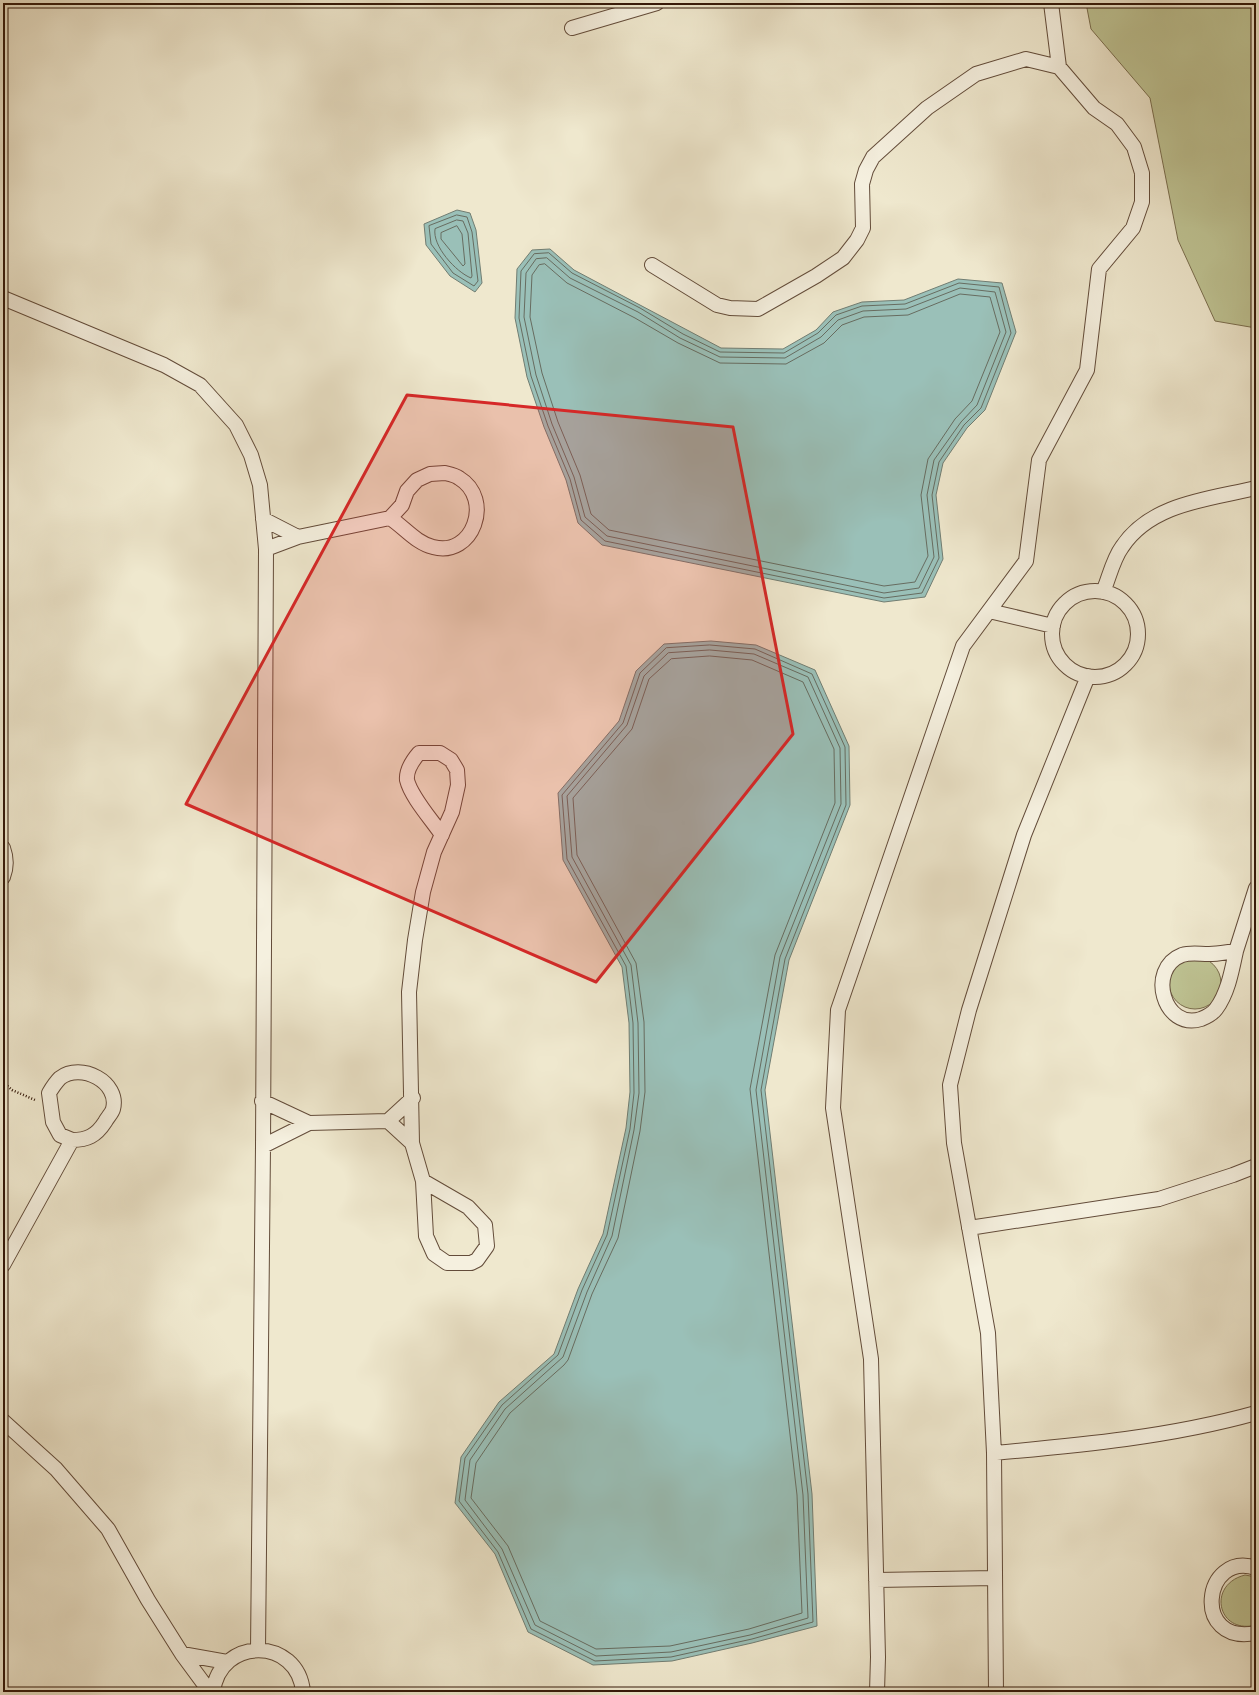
<svg xmlns="http://www.w3.org/2000/svg" width="1259" height="1695" viewBox="0 0 1259 1695" font-family="Alegreya,serif">
<style>
.green{fill:#bfc494;stroke:#7a6e4e}
.water{fill:#9ac0b8;stroke:#717d72}
.lines{fill:none;stroke-linecap:round;stroke-linejoin:round}
.shore{stroke:#676c60;stroke-width:1}
.minor-casing{stroke:#634c3a;stroke-width:16}
.path{stroke:#341809;stroke-width:2.5;stroke-dasharray:1 2;stroke-linecap:butt}
.minor{stroke:#f5f0df;stroke-width:14}
.marked{fill:#d62828;fill-opacity:0.2;stroke:#d62828;stroke-width:3;stroke-linejoin:round}
</style>
<rect width="100%" height="100%" fill="#efe8ce"/>
<filter id="stains"><feTurbulence type="fractalNoise" baseFrequency=".005" numOctaves="4"/><feColorMatrix values="0 0 0 0 .2 0 0 0 0 .09 0 0 0 0 .02 0 0 0 .5 -.17"/></filter>
<radialGradient id="worn" r=".72"><stop offset=".6" stop-color="#630" stop-opacity="0"/><stop offset="1" stop-color="#630" stop-opacity=".3"/></radialGradient>
<!-- green -->
<path class="green" d="M1086,3H1256V328L1215,321L1178,240L1150,98L1091,29Z
M1169 983a26 26 0 1 1 52 0a26 26 0 1 1-52 0Z
M1245,1575L1256,1577V1625C1218,1635 1206,1585 1245,1575Z"/>
<!-- water -->
<path class="water" d="M457,210L470,213L476,230L482,283L475,292L450,276L426,245L424,224Z
M550,249L574,270L721,348L783,349L816,330L833,312L862,302L904,300L958,279L1002,283L1016,332L985,410L967,428L943,463L936,495L943,559L925,597L884,602L602,545L578,523L566,480L544,427L527,377L515,318L517,269L532,250Z
M711,641L756,645L815,670L849,746L850,805L789,960L765,1090L812,1494L817,1626L752,1643L672,1661L593,1665L528,1632L495,1554L455,1503L461,1457L499,1402L554,1354L578,1289L603,1234L626,1128L630,1092L629,1023L622,967L563,860L558,793L619,721L636,671L664,644Z"/>
<g class="lines">
<!-- shore -->
<path class="shore" d="M457,215L467,217L472,232L478,281L474,286L453,273L431,244L429,226Z
M457,220L463,221L468,233L472,276L471,278C456,272 432,246 435,229Z
M457,226L462,234L465,264L463,266L441,239V233Z
M549,253L572,273L640,308L683,334L720,352L784,353L818,333L836,315L862,306L905,304L959,283L999,287L1011,333L981,408L964,425L939,462L932,495L939,558L922,593L884,598L605,541L581,520L570,479L548,426L531,376L519,318L521,271L534,254Z
M547,258L570,278L638,312L680,338L720,357L785,358L821,337L838,320L863,311L906,309L960,288L995,292L1006,332L977,405L961,422L934,460L927,495L934,557L919,588L884,593L607,536L585,517L574,477L552,424L536,375L524,317L526,273L536,259Z
M545,264L567,283L635,318L678,343L720,363L786,364L824,343L842,325L864,317L908,315L960,294L990,297L1000,332L972,401L955,419L928,459L921,495L928,556L915,582L884,586L609,530L591,514L580,475L558,422L542,373L530,317L532,275L539,265Z
M710,645L755,649L812,674L845,747L846,805L785,959L761,1090L808,1494L813,1622L752,1639L671,1657L595,1661L531,1629L498,1552L459,1501L465,1458L502,1405L558,1355L582,1290L607,1235L630,1129L634,1093L633,1023L626,966L567,859L562,795L623,723L640,673L666,648Z
M710,650L754,654L808,677L840,748L841,804L780,957L756,1090L803,1495L808,1618L750,1635L671,1652L596,1656L535,1625L502,1549L465,1500L470,1460L505,1409L563,1357L587,1292L612,1236L634,1130L639,1093L638,1023L631,965L572,857L567,796L627,725L644,676L668,653Z
M710,656L752,660L803,682L834,749L835,803L775,955L750,1089L797,1495L802,1613L749,1629L670,1646L596,1649L540,1621L508,1546L471,1498L476,1463L510,1413L564,1365L568,1360L592,1294L618,1238L640,1131L645,1092L644,1022L636,963L577,855L573,798L632,729L649,679L671,659Z"/>
<defs>
<path id="minor" d="M572,28L657,3
M652,265L717,305L730,308L758,309L816,276L843,258L857,240L863,228L862,184L866,170L873,157L927,108L976,74L1026,59L1059,67
M3,298L164,365L200,385L236,425L251,455L260,485L266,549L263,1146L258,1650
M445,473C449,474 455,475 459,478C494,499 473,558 433,547C416,543 404,527 390,518L402,505L407,491L417,480L430,474Z
M263,519L298,537
M266,549L298,537L390,518
M1052 634a43 43 0 1 1 86 0a43 43 0 1 1-86 0Z
M1103,592C1109,578 1113,559 1122,547C1151,503 1210,499 1256,488
M989,611L1053,626
M3,848C7,859 7,867 3,877
M1236,951C1232,970 1228,993 1216,1009C1213,1013 1206,1017 1201,1019C1164,1031 1146,969 1182,955C1191,952 1199,954 1209,954C1218,954 1227,952 1236,951Z
M1236,951L1256,888
M262,1101L309,1123
M388,1121L412,1143
M263,1146L309,1123L388,1121L413,1098
M423,1181L468,1207L485,1225L487,1246L477,1260L471,1263H447L434,1254L426,1236L423,1181L412,1143L409,992L415,940L423,892L434,852L452,812L458,785L457,770L451,760L440,753H419C413,760 406,770 407,780C411,797 432,820 442,835
M969,1228L1159,1199L1233,1175L1256,1166
M3,1265L72,1140C87,1140 96,1136 105,1122C107,1118 112,1113 113,1109C120,1082 81,1062 60,1078C56,1082 52,1088 49,1093L53,1122L60,1135L72,1140
M3,1421L56,1469L108,1529L148,1600L182,1654L210,1692
M994,1453C1082,1445 1170,1437 1256,1413
M1256,1568C1203,1550 1191,1646 1256,1633
M876,1580L995,1578
M182,1654L227,1662
M213,1692C220,1636 298,1637 303,1692
M877,1692L878,1657L871,1359L833,1108L838,1010L963,646L1026,561L1039,460L1087,370L1099,269L1133,228L1142,202V173L1134,147L1117,124L1094,108L1059,67L1051,3
M996,1692L994,1453L988,1333L954,1143L950,1085L969,1010L1024,835L1088,676"/>
</defs>
<!-- minor casing -->
<use href="#minor" class="minor-casing"/>
<!-- path -->
<path class="path" d="M3,1082L12,1090L35,1100"/>
<!-- minor -->
<use href="#minor" class="minor"/>
</g>
<!-- marked area -->
<path class="marked" d="M407,395L733,427L793,734L596,982L186,804Z"/>
<!-- margin -->
<rect width="1259" height="1695" fill="none" stroke="#efe8ce" stroke-width="16"/>
<rect x="4" y="4" width="1251" height="1687" fill="none" stroke="#341809" stroke-width="2"/>
<rect x="8" y="8" width="1243" height="1679" fill="none" stroke="#341809"/>
<rect width="100%" height="100%" filter="url(#stains)"/>
<rect width="100%" height="100%" fill="url(#worn)"/>
</svg>
